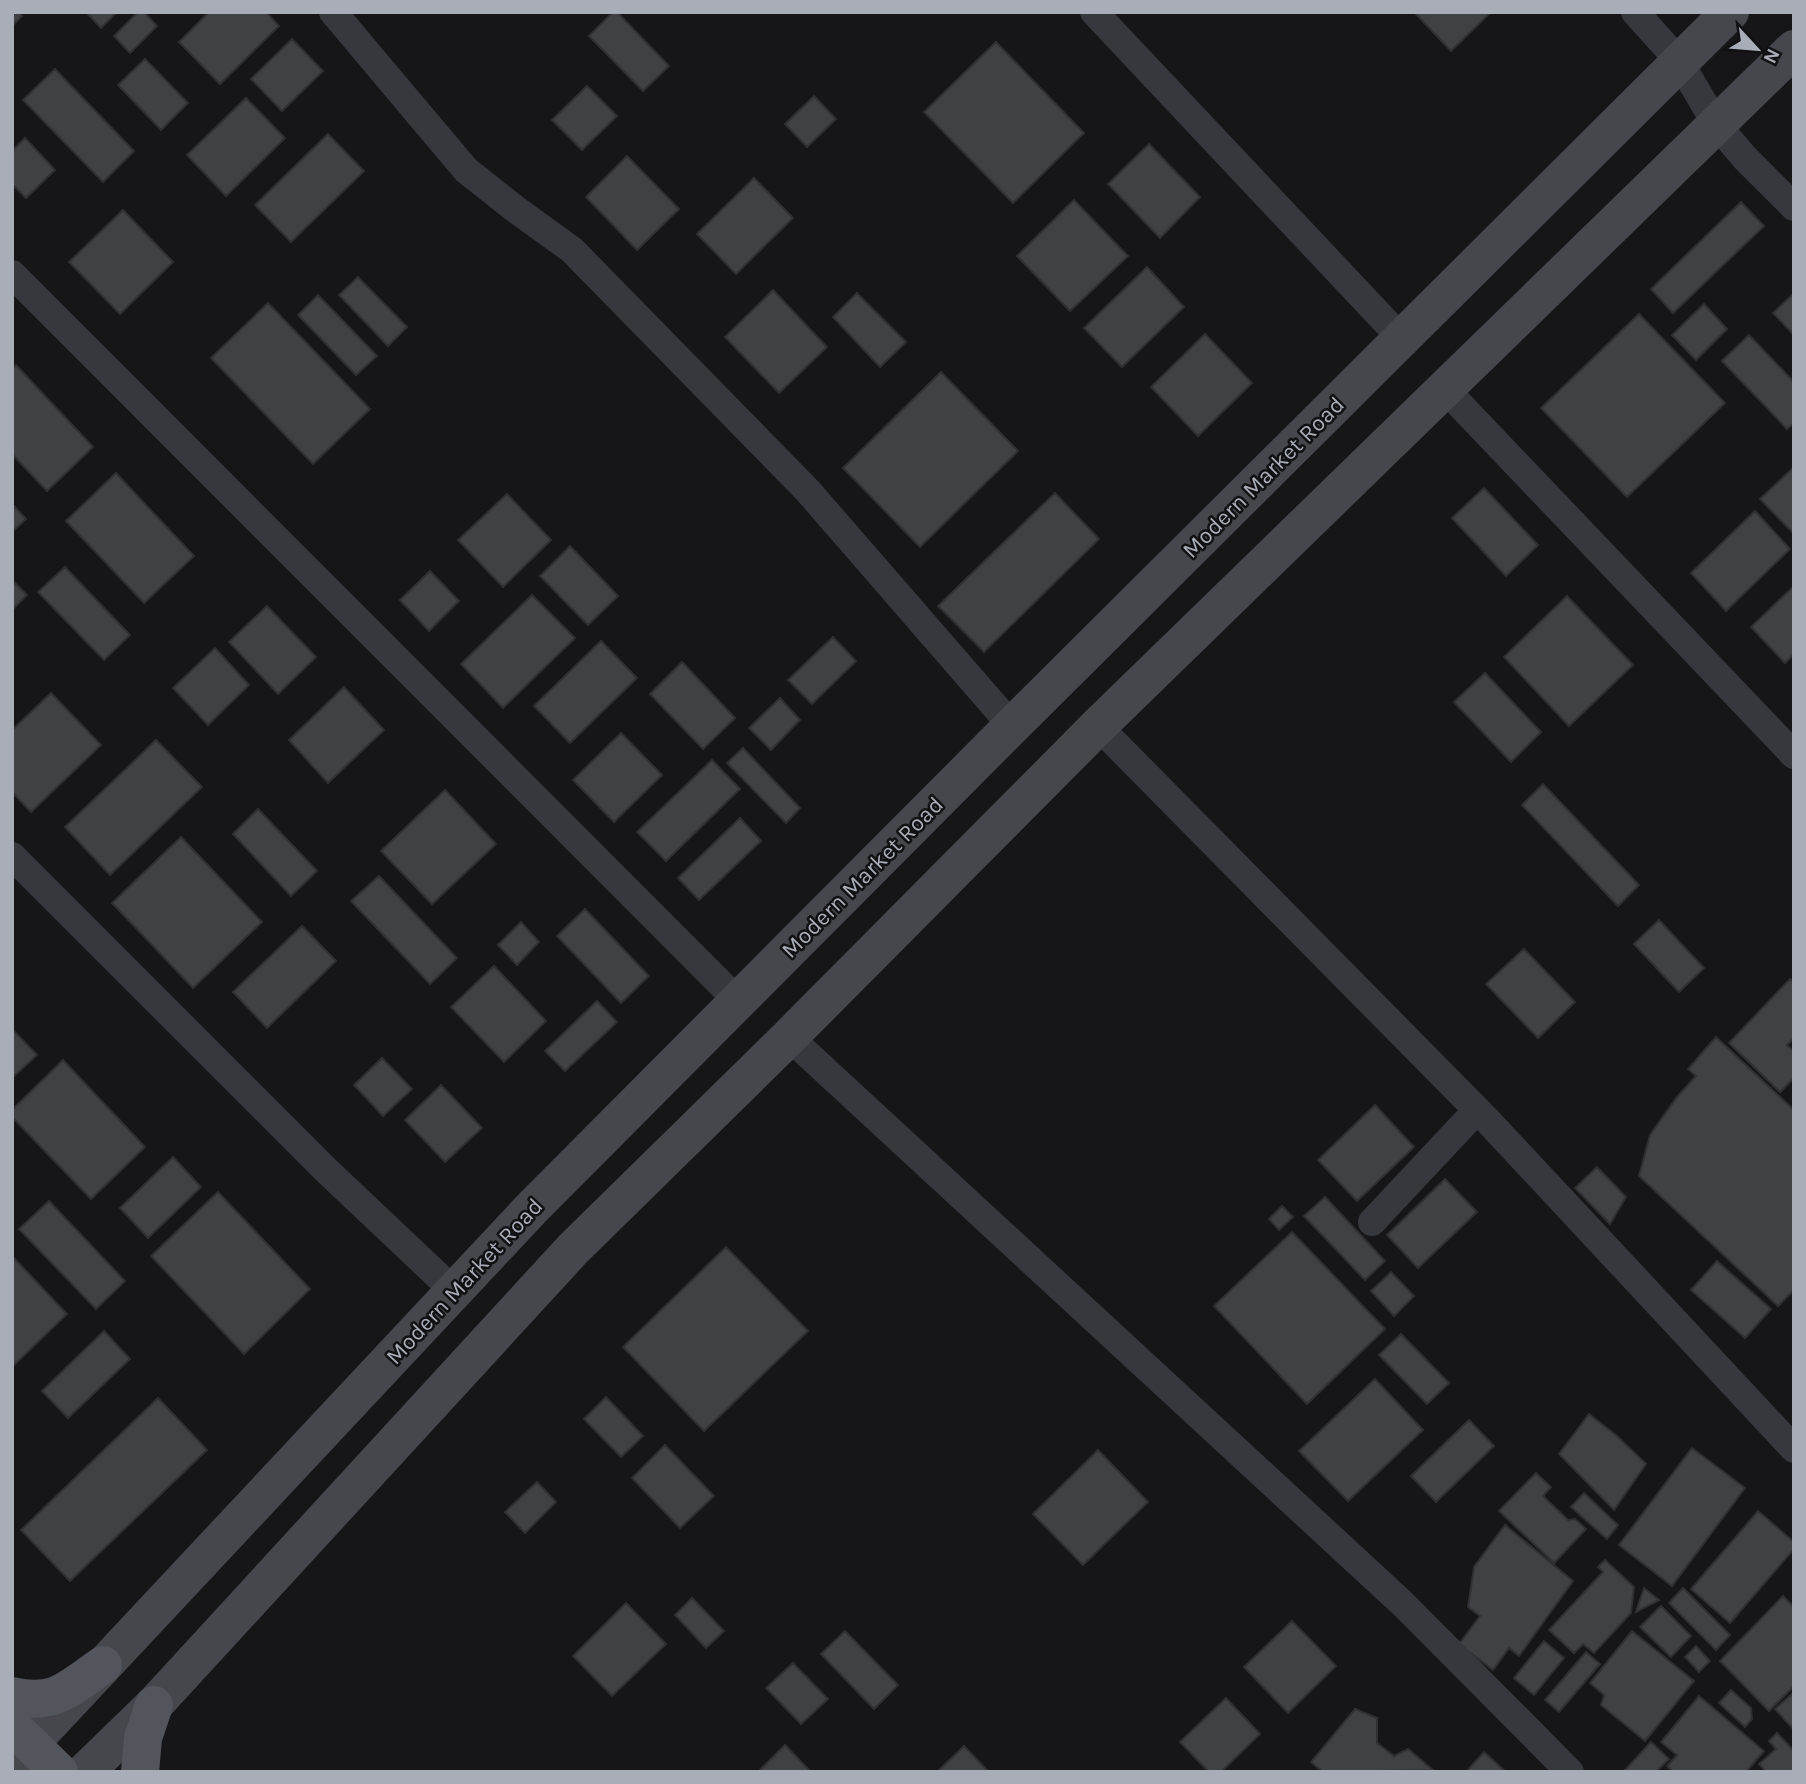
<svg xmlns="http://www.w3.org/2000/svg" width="1806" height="1784" viewBox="0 0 1806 1784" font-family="Karla,sans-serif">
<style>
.building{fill:#404145;stroke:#303034;stroke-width:2}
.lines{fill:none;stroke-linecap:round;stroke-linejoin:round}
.street{stroke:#37383d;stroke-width:28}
.secondary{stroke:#45474d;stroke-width:38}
.primary{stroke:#53555c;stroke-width:38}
.labels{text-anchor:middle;stroke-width:5;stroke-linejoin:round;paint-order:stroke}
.street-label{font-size:23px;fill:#a8adb8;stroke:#111113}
</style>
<rect width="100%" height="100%" fill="#161618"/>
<!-- building -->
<path class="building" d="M12,12H19L22,16L12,26Z
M86,12H117L101,28Z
M138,12H144L157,26L130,53L114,36Z
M209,12H266L279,26L220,84L179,42Z
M613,12H617L669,66L643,91L589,36Z
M1414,12H1491L1451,51Z
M292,39L323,71L282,111L251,79Z
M996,42L1084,133L1013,203L924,112Z
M145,59L188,103L161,130L118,85Z
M55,69L134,151L103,182L23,100Z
M587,86L617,116L582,150L552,120Z
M814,96L836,119L807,147L785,124Z
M246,98L285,138L226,196L187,155Z
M328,134L364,171L291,242L255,205Z
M25,138L55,170L26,198L12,184V151Z
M1149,144L1200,197L1160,238L1108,184Z
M627,156L679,209L637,250L586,197Z
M754,178L793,218L736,274L697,234Z
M1074,200L1128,256L1070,311L1017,256Z
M1741,202L1764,226L1673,313L1651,289Z
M123,210L173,262L120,314L69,262Z
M1147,267L1184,307L1122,367L1084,328Z
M358,277L407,327L388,346L339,295Z
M773,290L827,347L779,393L725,337Z
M857,293L906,342L880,367L833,317Z
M1794,293V335L1773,313Z
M318,295L377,356L356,375L298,315Z
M268,303L370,409L313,464L211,358Z
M1704,304L1727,329L1696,360L1672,335Z
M1639,314L1725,403L1627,497L1541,408Z
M1205,334L1252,383L1198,436L1151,387Z
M1749,335L1794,382V423L1787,429L1722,361Z
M16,365L93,447L47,491L12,454V369Z
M941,372L1018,451L920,547L843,468Z
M1794,467V534L1760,499Z
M116,473L194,556L144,603L66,521Z
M1484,488L1538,545L1506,576L1452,518Z
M1055,493L1099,539L984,652L938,606Z
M507,494L551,540L503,587L458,540Z
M12,504L26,519L12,532Z
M1755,511L1790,549L1726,611L1691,573Z
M570,546L618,596L588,625L540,576Z
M65,567L130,635L104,660L38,592Z
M430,571L459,601L429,631L400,600Z
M12,580L27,595L12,610Z
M1794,586V654L1785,663L1751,627Z
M532,595L575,638L503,708L461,664Z
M1567,596L1633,665L1569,726L1504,657Z
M267,606L316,657L278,694L229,642Z
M833,637L856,661L812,704L788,680Z
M601,641L637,678L570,743L534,706Z
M215,648L249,685L208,725L173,688Z
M682,662L735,718L703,749L650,694Z
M1485,673L1541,732L1511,762L1454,702Z
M344,687L384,730L328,783L289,740Z
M51,693L101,745L31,812L12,792V730Z
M780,698L800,720L771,750L749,728Z
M621,733L662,775L614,822L573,780Z
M156,740L202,787L110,875L65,827Z
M743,748L800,808L786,823L727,763Z
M712,760L740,789L666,861L637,832Z
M1543,784L1639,885L1618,906L1522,805Z
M445,790L496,844L432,904L381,851Z
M258,809L317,871L291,896L233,834Z
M740,818L761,841L699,900L678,878Z
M181,837L262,922L193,988L112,903Z
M379,876L457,958L430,984L351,901Z
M585,909L649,976L621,1003L557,936Z
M1659,920L1704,968L1679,992L1634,944Z
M521,922L539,942L517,965L498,945Z
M302,926L336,961L267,1028L233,992Z
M1524,949L1575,1002L1538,1038L1486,984Z
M494,966L546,1021L504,1062L451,1007Z
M1790,979L1794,982V1038L1787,1045L1794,1051V1078L1780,1092L1729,1043Z
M597,1001L617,1022L565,1071L545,1051Z
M12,1029L37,1055L12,1078Z
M1716,1037L1794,1110V1290L1778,1306L1639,1176L1650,1135L1677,1097L1696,1076L1688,1069Z
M382,1058L412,1089L383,1116L354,1085Z
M63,1060L145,1147L91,1199L12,1117V1110Z
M441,1085L482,1128L445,1162L405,1120Z
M1375,1105L1414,1147L1357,1201L1318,1160Z
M173,1157L201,1187L148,1238L120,1208Z
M1597,1167L1626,1197L1610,1224L1575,1188Z
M1445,1179L1477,1212L1418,1268L1387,1235Z
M218,1192L310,1289L244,1354L151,1256Z
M1325,1197L1385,1261L1365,1280L1304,1216Z
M49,1201L125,1281L96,1309L19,1229Z
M1282,1206L1293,1217L1279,1230L1269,1219Z
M1292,1232L1385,1329L1307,1404L1214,1306Z
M726,1247L808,1331L704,1431L623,1347Z
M12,1256L67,1314L12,1367Z
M1717,1261L1771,1309L1745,1338L1691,1290Z
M1391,1272L1414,1296L1394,1316L1371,1291Z
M104,1331L130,1359L68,1418L42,1391Z
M1401,1334L1449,1383L1427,1404L1379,1355Z
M1375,1379L1423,1430L1348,1501L1299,1451Z
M606,1397L643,1436L621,1457L584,1419Z
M158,1398L207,1450L70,1581L21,1530Z
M1589,1414L1617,1436L1646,1464L1614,1510L1559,1454Z
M1469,1420L1494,1446L1436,1502L1411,1476Z
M665,1445L714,1496L680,1528L632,1478Z
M1692,1448L1745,1488L1672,1586L1619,1545Z
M1098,1450L1148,1502L1083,1565L1033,1514Z
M1536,1473L1551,1487L1543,1496L1568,1520L1575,1519L1586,1529L1554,1563L1499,1511Z
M537,1482L556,1502L525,1533L505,1512Z
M1584,1493L1618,1525L1607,1539L1571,1507Z
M1758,1511L1794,1542V1549L1730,1623L1691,1589Z
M1505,1525L1573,1581L1519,1656L1509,1648L1493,1670L1459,1644L1480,1616L1468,1607L1474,1567Z
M1605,1560L1634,1587L1631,1613L1594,1653L1583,1644L1574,1653L1549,1630L1603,1572L1598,1567Z
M1644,1588L1659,1600L1636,1612Z
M1683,1588L1730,1635L1716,1650L1669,1603Z
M1783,1596L1794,1607V1686L1769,1711L1720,1661Z
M692,1598L724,1631L706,1648L675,1615Z
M626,1603L666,1644L612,1696L573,1656Z
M1661,1606L1691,1636L1671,1657L1640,1627Z
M1292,1621L1336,1666L1288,1713L1244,1667Z
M845,1631L898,1685L874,1709L821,1654Z
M1632,1631L1694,1681L1645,1741L1601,1705L1604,1695L1590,1683Z
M1544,1641L1564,1658L1534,1695L1514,1678Z
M1696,1646L1710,1661L1699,1672L1685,1657Z
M1586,1652L1600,1664L1559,1712L1545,1700Z
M793,1663L828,1699L801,1724L766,1688Z
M1731,1690L1751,1708L1752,1719L1745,1727L1719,1703Z
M1794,1692V1730L1775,1709Z
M1699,1696L1764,1751L1746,1772H1673L1667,1766L1677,1755L1661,1742Z
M1226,1698L1260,1734L1221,1772H1209L1180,1742Z
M1355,1709L1377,1718V1743L1394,1756L1408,1749L1433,1770L1323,1772L1311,1762Z
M1777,1733L1794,1751V1772H1766L1759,1764L1776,1749L1769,1741Z
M1651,1742L1669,1759L1656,1772L1624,1771Z
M785,1745L811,1772H758Z
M964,1746L989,1772H937Z
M1484,1752L1506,1772H1466Z"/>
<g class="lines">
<!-- street -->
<path class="street" d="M333,12L466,170L514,208L572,250L808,491L1012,726
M1094,12L1402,339
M1635,12L1679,61L1716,124L1745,158L1794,207
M12,274L739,1002
M1445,389L1794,755
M1098,726L1488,1121L1794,1449
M12,856L326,1170L454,1291
M789,1037L1403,1604L1570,1772
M1372,1222L1477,1110"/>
<!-- secondary -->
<path class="secondary" d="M12,1760L30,1744L532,1208L1012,726L1730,12
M85,1772L154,1705L573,1249L789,1037L1098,726L1794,49"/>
<!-- primary -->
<path class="primary" d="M12,1696C56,1706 69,1688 103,1665
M12,1726L59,1772
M140,1772L143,1738L154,1705"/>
</g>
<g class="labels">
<!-- street labels -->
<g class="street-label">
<text transform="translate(1263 477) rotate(-45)" y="8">Modern Market Road</text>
<text transform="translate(862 877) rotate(-45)" y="8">Modern Market Road</text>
<text transform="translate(464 1281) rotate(-47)" y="8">Modern Market Road</text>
</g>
</g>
<!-- border -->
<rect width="1806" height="1784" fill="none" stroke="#a8adb8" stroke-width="28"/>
<!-- north arrow -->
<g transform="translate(1757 49) rotate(116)" stroke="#111113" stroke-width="5" paint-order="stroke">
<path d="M0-5L12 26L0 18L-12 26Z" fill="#a8adb8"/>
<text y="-10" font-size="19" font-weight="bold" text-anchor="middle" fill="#a8adb8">N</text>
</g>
</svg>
